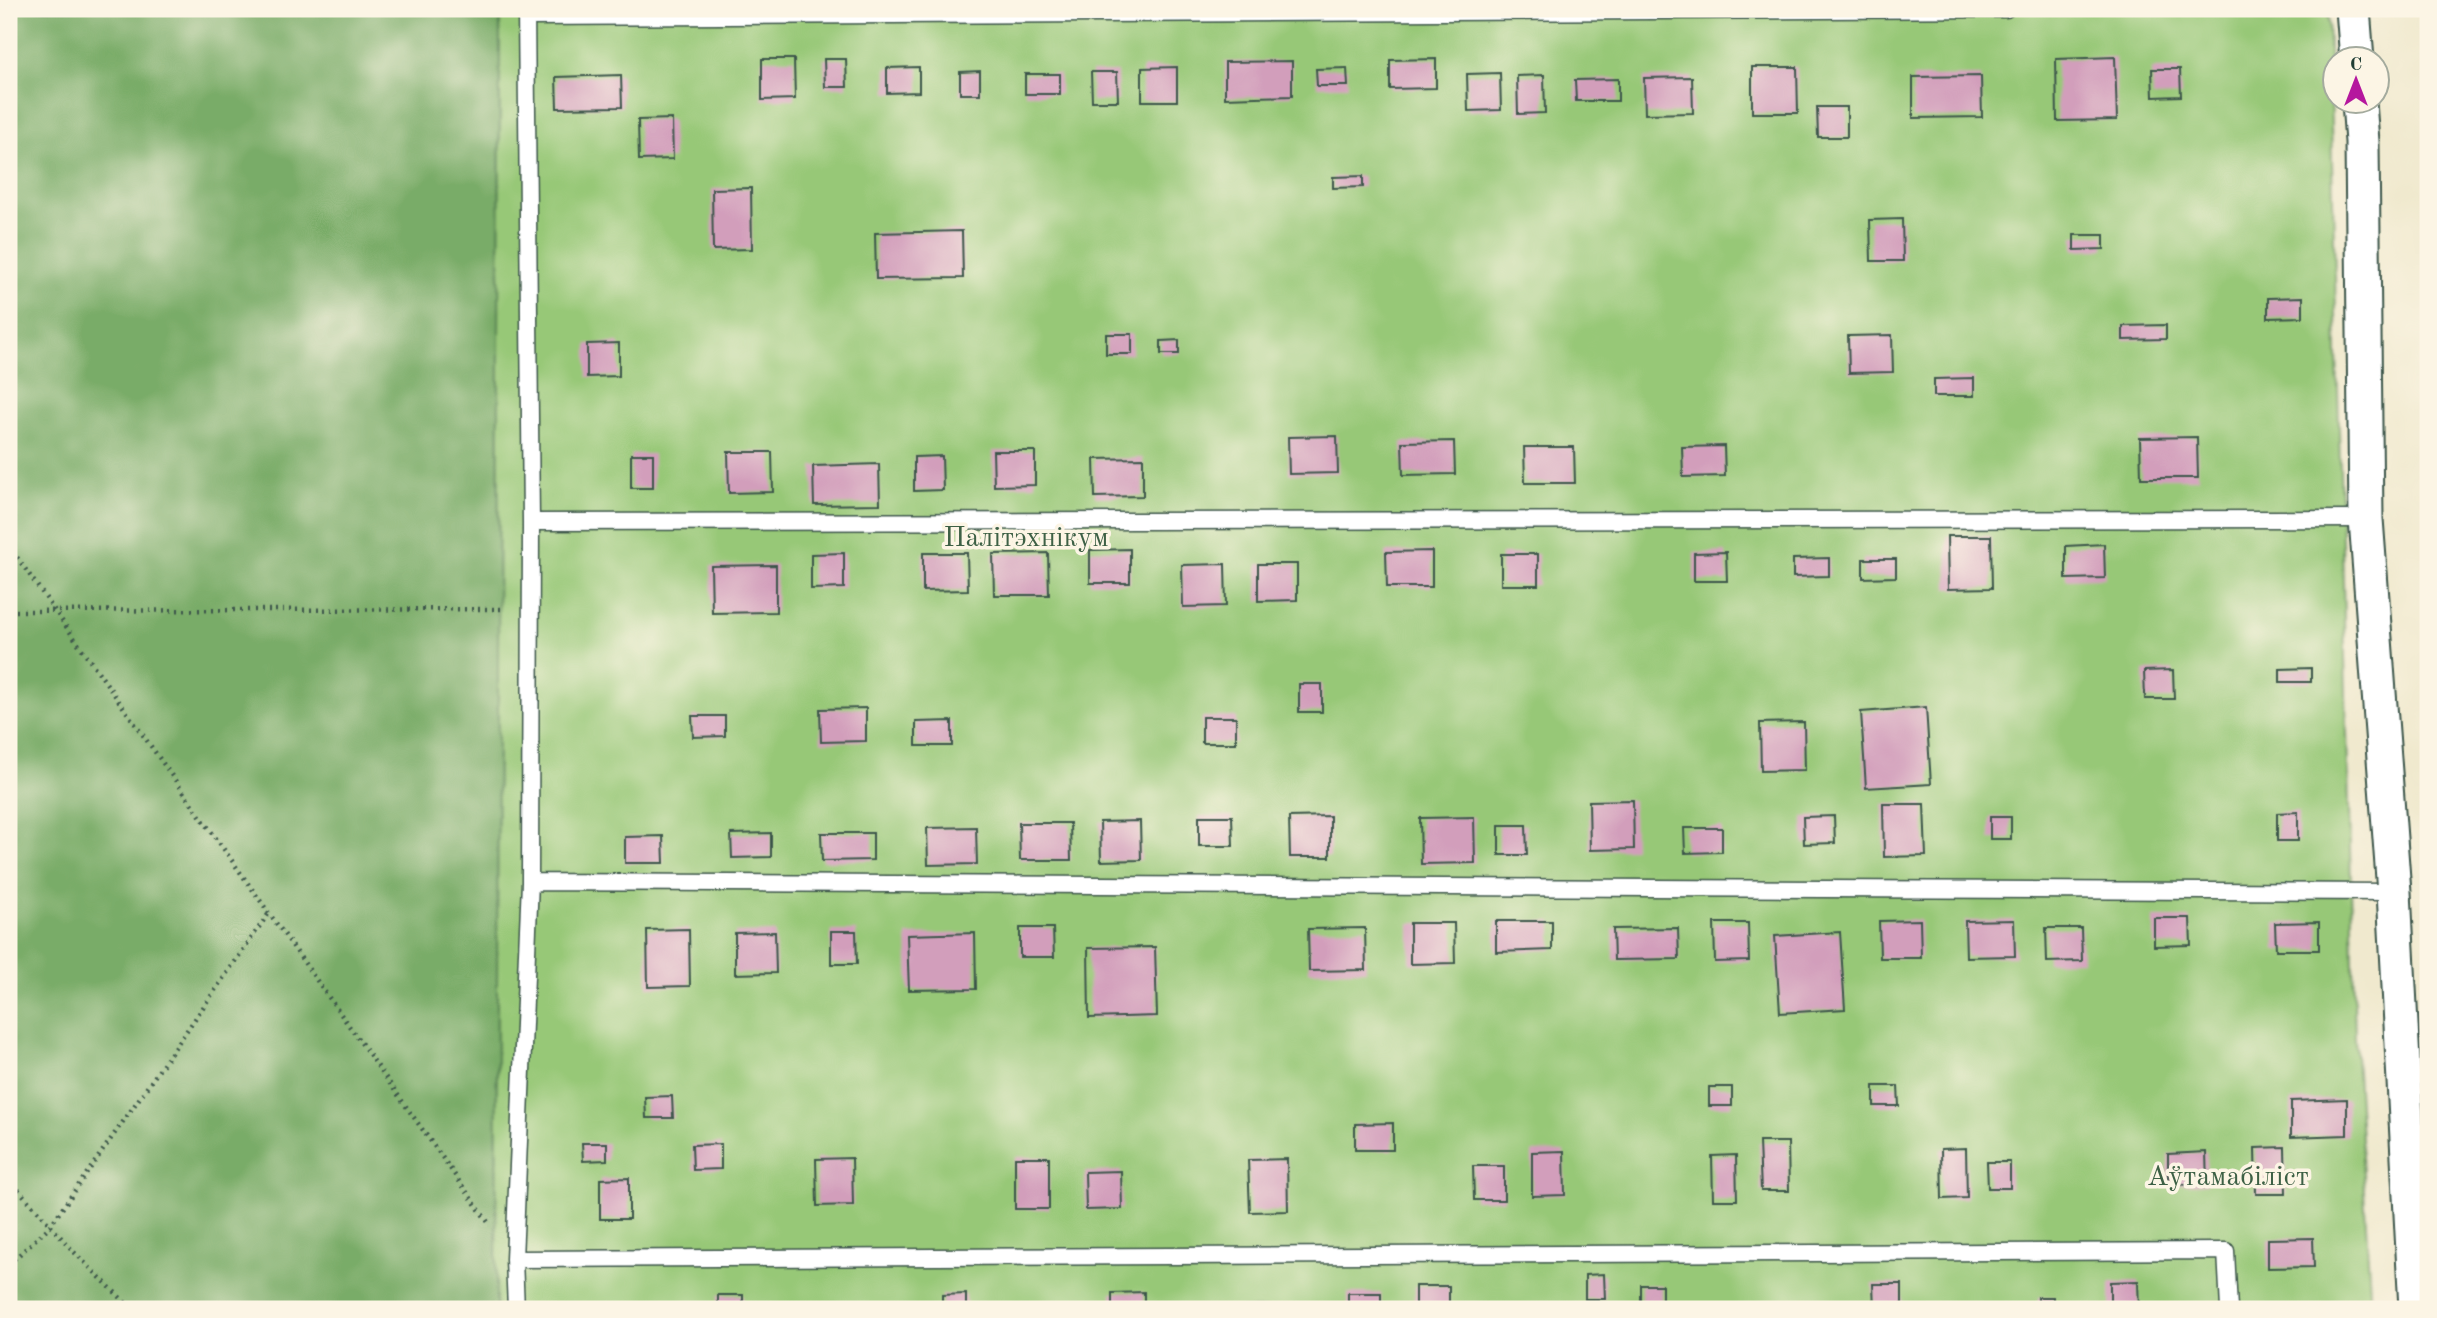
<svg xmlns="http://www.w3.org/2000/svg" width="2437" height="1318" viewBox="0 0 2437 1318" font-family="'Old Standard TT',serif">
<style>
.green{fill:#97c877;stroke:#5b8256;stroke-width:2}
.forest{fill:#79ac68;stroke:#4c744e;stroke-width:2}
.building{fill:#d29ebb}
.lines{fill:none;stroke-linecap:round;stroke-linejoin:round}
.lane-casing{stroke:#3e574b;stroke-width:19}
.street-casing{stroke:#3e574b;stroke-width:37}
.path{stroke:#3e574b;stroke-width:4.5;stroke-dasharray:2 5;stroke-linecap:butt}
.lane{stroke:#fff;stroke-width:16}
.street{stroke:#fff;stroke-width:33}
.labels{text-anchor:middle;stroke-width:7;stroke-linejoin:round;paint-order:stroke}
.park-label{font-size:28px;fill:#3d6045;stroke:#fcf5e5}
</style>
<rect width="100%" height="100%" fill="#fcf5e5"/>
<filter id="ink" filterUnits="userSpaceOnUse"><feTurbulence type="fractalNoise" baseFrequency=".0143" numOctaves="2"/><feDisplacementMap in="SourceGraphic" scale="14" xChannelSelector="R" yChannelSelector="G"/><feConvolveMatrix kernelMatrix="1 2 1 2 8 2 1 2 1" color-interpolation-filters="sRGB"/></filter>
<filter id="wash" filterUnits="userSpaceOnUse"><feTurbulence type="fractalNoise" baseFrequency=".00686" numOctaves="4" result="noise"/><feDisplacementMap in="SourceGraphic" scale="28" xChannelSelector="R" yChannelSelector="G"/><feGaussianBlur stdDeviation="1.57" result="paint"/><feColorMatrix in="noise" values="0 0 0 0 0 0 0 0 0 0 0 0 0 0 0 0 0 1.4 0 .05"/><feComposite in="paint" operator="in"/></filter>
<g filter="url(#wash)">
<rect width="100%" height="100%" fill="#f0e9ce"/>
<!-- green -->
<path class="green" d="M500,9H2328L2355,1038L2371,1309H496Z"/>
<!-- forest -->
<path class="forest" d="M9,9H500L496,1309H9Z"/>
<g id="blocks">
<!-- building -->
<path class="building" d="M2115,57L2117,120L2057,121L2056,59Z
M762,59H794L795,99L762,100Z
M824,59H846L847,87H825Z
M1436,59V88L1390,89V60Z
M1292,61V96L1225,98V62Z
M919,67V92L887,93V68Z
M1177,67V101H1142V68Z
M1752,67H1797L1798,113H1752Z
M1347,68L1348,86H1317L1316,69Z
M2152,69H2180L2181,96L2153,97Z
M980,71V94H960V72Z
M1091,72H1117L1118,101H1092Z
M1500,73L1501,110L1468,111L1467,74Z
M1025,74H1060V94H1025Z
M621,75L622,107L557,108L556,77Z
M1544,75L1545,113L1518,114L1517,76Z
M1981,76L1982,117L1913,118V77Z
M1692,77L1693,113L1645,114L1644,78Z
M1618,79V101H1576L1575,80Z
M1817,107H1847V137H1818Z
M672,119L673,159L639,160L638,120Z
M1363,176V187L1333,188V177Z
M751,188L752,249L713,250L712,189Z
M1902,219L1903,261H1871L1870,220Z
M962,231L963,278L876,279L875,233Z
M2074,235H2104V249L2074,250Z
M2303,297V317L2268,318V298Z
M2166,325V339L2123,340V326Z
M1106,334H1132V354H1106Z
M1892,335L1893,372L1849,373L1848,336Z
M1179,340V354H1161V341Z
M619,343V376L587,377V344Z
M1974,378V396H1934V379Z
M1337,436L1338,473L1289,474L1288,437Z
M2197,437L2198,478H2141L2140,438Z
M1454,441L1455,474L1403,475L1402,442Z
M1724,446L1725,476L1683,477L1682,447Z
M1524,447H1574L1575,483H1525Z
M993,451H1035V485L994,486Z
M728,452H772L773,492L729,493Z
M631,454H653V488H631Z
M942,456L943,490L914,491V457Z
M1143,458V496L1095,497L1094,459Z
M879,464L880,504L814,505L813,466Z
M1947,536H1991L1992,588L1948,589Z
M2104,544L2105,578L2066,579V546Z
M1130,549V583H1090V550Z
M1432,551V587H1387L1386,552Z
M1726,552L1727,581H1694V553Z
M844,553V588L811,589V554Z
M923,553H967L968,590L923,591Z
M1048,553L1049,595H994L993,554Z
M1501,554H1538V585H1501Z
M1829,558V576L1793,577V559Z
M1863,559H1896V577L1863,578Z
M1225,564L1226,606L1183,607L1182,565Z
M1258,564H1297V600L1258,601Z
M776,565V612L712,613L711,566Z
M2311,668V682H2280V669Z
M2173,670L2174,699H2145L2144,671Z
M1299,684H1322V712H1299Z
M1926,707L1931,784L1866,788L1861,712Z
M866,708V741L821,742L820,709Z
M692,716H725V736L693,737Z
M1202,717H1236V743H1202Z
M952,721V746H916V722Z
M1804,722L1805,770L1761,771L1760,723Z
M1633,800L1634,849L1590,850L1589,801Z
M1883,804H1924L1926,856L1884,857Z
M2298,812V841H2277V813Z
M1199,816H1232L1233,846H1199Z
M1330,816V857H1290L1289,817Z
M1834,816L1835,843L1804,844L1803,817Z
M1474,817L1475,863L1421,864L1420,818Z
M1990,817H2011V839H1990Z
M1140,821L1141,860L1101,861L1100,822Z
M1019,823H1070L1071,860H1020Z
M1499,825H1526L1527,855H1499Z
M976,827L977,864L928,865L927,828Z
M1684,828H1722V852L1685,853Z
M771,833V857L732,858L731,834Z
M821,833H873V860L822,861Z
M663,836L664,863H625V837Z
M2154,918H2190L2191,945L2154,946Z
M1920,920L1921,958H1880L1879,921Z
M2014,920L2015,956L1966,957L1965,921Z
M1496,921H1552V950L1496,952Z
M2319,922V950H2276L2275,923Z
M1410,923H1454L1455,963L1410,964Z
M1714,923H1748L1749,961L1715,962Z
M1020,928H1053L1054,957H1020Z
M1365,928L1366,970L1309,971L1308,929Z
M1678,928L1679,959L1614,960L1613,929Z
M2046,928H2081L2082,961L2047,962Z
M689,929L690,986L648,987L647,930Z
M831,931H856L857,964H831Z
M775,932L776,973L735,974V933Z
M1840,932L1845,1009L1780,1013L1775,936Z
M975,933L976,989L909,990L907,935Z
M1155,947L1157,1016L1089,1018L1088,948Z
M1874,1086H1898L1899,1106H1874Z
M1709,1087H1732V1106H1709Z
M672,1096L673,1118H646L645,1097Z
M2347,1099V1135L2291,1137V1101Z
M1393,1123V1150H1355V1124Z
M1759,1142H1788L1789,1191H1761Z
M582,1143H607V1160L583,1161Z
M721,1144V1169L693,1170L692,1145Z
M2285,1147L2286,1194H2256L2255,1148Z
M1966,1148L1967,1198L1942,1199L1941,1149Z
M1564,1151L1565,1195L1532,1196V1152Z
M2206,1152L2207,1184L2168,1185V1154Z
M1736,1155L1737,1200H1713L1712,1156Z
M1015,1157H1049V1209H1015Z
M852,1158L853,1205L817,1206L816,1159Z
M1287,1159L1288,1211L1250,1212L1248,1160Z
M1987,1162H2010V1188H1988Z
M1473,1166H1504V1200H1474Z
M1121,1171L1122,1209L1086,1210L1085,1172Z
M629,1178V1219H600V1179Z
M2313,1238L2314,1267L2268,1268V1239Z
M1604,1274L1605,1299H1585V1275Z
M2138,1281L2139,1309H2110V1282Z
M1873,1284H1902V1309H1874Z
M1641,1285H1662V1309H1641Z
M1415,1286H1449V1309H1415Z
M1144,1292V1309H1112V1293Z
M1348,1293H1381V1309H1348Z
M966,1294V1309H942V1295Z
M718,1295H743V1309H718Z
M2038,1297H2053V1309H2038Z"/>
</g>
</g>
<g filter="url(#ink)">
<use href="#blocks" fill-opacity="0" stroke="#3e574b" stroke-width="2"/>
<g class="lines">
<defs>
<path id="lane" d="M526,17L2006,9
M531,522L2366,519
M530,882L2394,892
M514,1259L2226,1251L2229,1309
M516,1309L514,1259L530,882L531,522L526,9"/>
<path id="street" d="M2353,9L2357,60
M2359,102L2362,142L2366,519L2394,892L2416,1309"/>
</defs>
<!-- lane casing -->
<use href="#lane" class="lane-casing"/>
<!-- street casing -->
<use href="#street" class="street-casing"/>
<!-- path -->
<path class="path" d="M9,546L488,1222
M9,611L505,609
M9,1179L74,1252L132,1309
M9,1264L50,1226L269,913"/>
<!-- lane -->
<use href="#lane" class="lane"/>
<!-- street -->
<use href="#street" class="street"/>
</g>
</g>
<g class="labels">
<!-- park labels -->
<g class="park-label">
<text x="1026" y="546">Палітэхнікум</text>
<text x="2228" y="1185">Аўтамабіліст</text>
</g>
</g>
<!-- margin -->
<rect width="2437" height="1318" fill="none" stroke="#fcf5e5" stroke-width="35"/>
<!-- north arrow -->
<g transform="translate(2356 80)"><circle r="33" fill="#fcf5e5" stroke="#a4ab9e" stroke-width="2"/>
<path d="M0-5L12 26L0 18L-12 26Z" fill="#b5179e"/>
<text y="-10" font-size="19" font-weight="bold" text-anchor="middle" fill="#1f3d34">С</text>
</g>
</svg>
